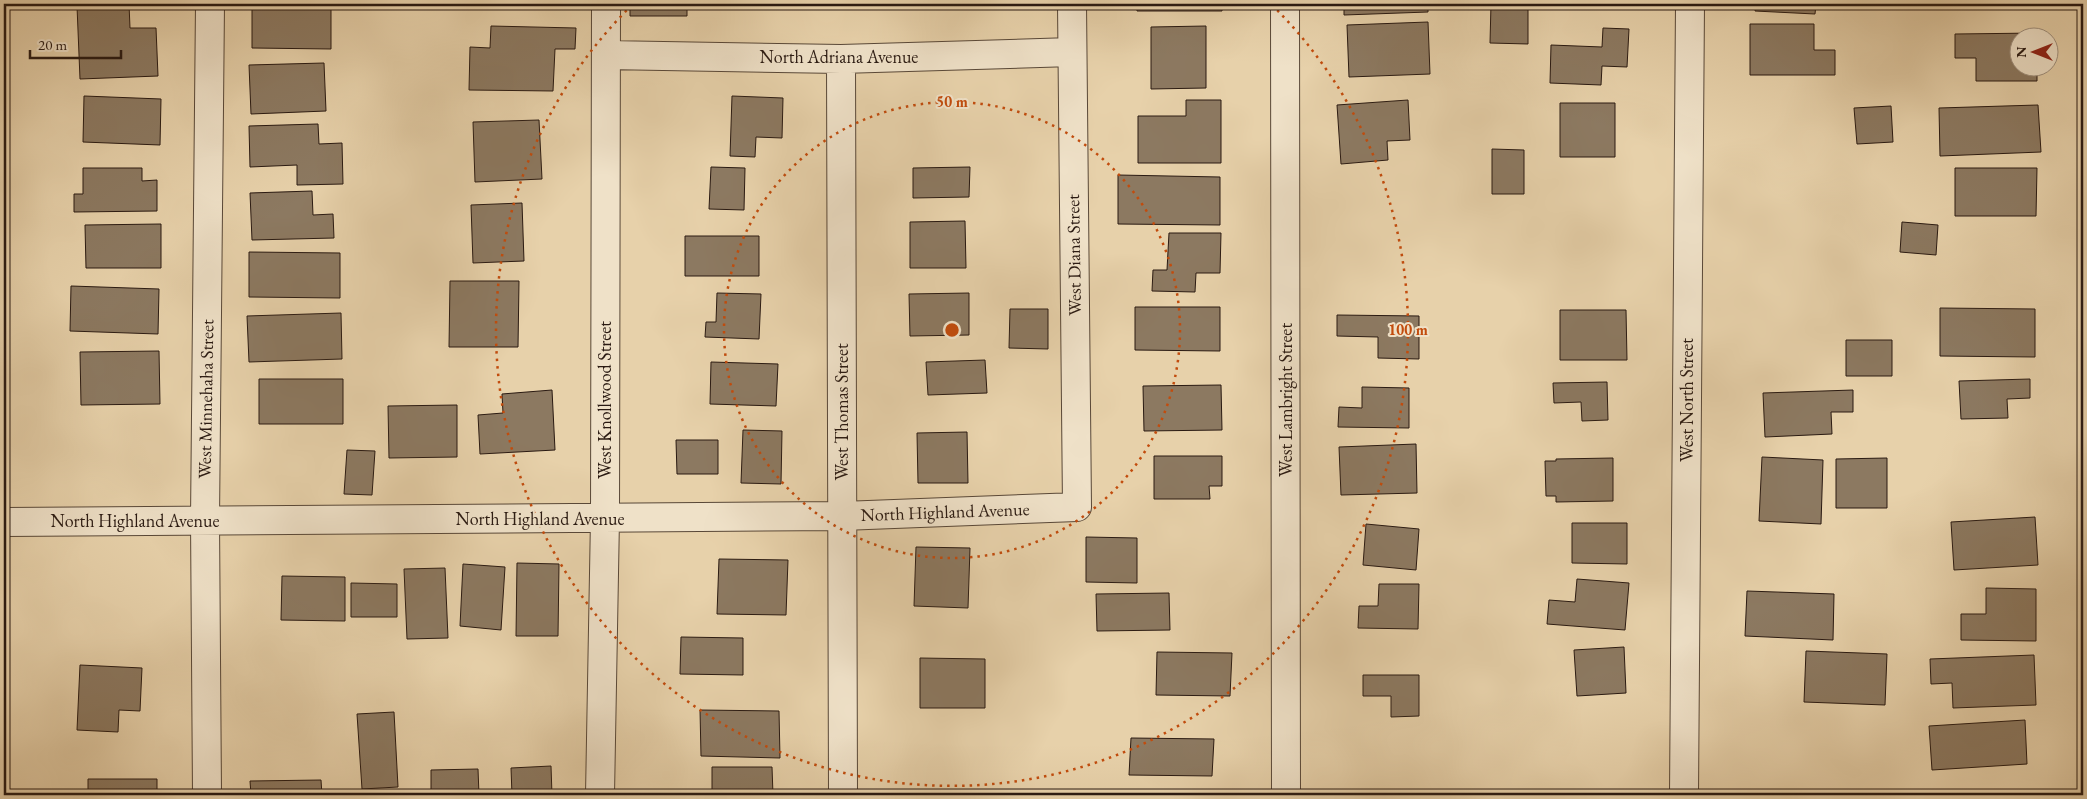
<svg xmlns="http://www.w3.org/2000/svg" width="2087" height="799" viewBox="0 0 2087 799" font-family="'EB Garamond',serif">
<style>
.building{fill:#8c7961;stroke:#2a1a12}
.lines{fill:none;stroke-linecap:round;stroke-linejoin:round}
.minor-casing{stroke:#594838;stroke-width:30}
.minor{stroke:#efe1c8;stroke-width:28}
.ring{fill:none;stroke:#c24c0d;stroke-width:2.5;stroke-dasharray:2.5 5}
.labels{text-anchor:middle;stroke-width:4;stroke-linejoin:round;paint-order:stroke}
.street-label{font-size:18px;fill:#2a1a12;stroke:#efe1c8}
.centre{fill:#c24c0d;stroke:#efe1c8;stroke-width:2.5}
.ring-label{font-size:15px;text-anchor:middle;font-weight:bold;fill:#c24c0d;stroke:#efe1c8;stroke-width:4;stroke-linejoin:round;paint-order:stroke}
</style>
<rect width="100%" height="100%" fill="#e7d1aa"/>
<filter id="stains"><feTurbulence type="fractalNoise" baseFrequency=".004" numOctaves="4"/><feColorMatrix values="0 0 0 0 .2 0 0 0 0 .09 0 0 0 0 .02 0 0 0 .5 -.17"/></filter>
<radialGradient id="worn" r=".72"><stop offset=".6" stop-color="#630" stop-opacity="0"/><stop offset="1" stop-color="#630" stop-opacity=".3"/></radialGradient>
<!-- building -->
<path class="building" d="M129,4L130,28H156L158,76L80,79L77,6Z
M252,4H331V49L252,48Z
M496,4H548V8H496Z
M630,4H687V16H630Z
M838,4H886V6H838Z
M1137,4H1222V11H1137Z
M1344,4H1428V12L1344,15Z
M1491,4H1528V44L1490,43Z
M1756,4H1816L1815,14L1755,11Z
M1428,22L1430,74L1349,77L1347,25Z
M1750,24H1814V50H1835V75H1750Z
M491,26L576,28L575,49H555L553,91L469,90L470,47L490,48Z
M1206,26V88L1151,89V27Z
M1603,28L1629,29L1627,67L1602,66L1601,85L1550,83L1551,45L1602,47Z
M2038,33V38H2020V68H2037V81H1976V58H1955V34Z
M324,63L326,111L251,114L249,65Z
M84,96L161,99L160,145L83,142Z
M732,96L783,98L782,138L756,137L755,157L730,156Z
M1186,100H1221V163H1138V116H1186Z
M1408,100L1410,140L1387,141L1388,160L1341,164L1337,105Z
M1560,103H1615V157H1560Z
M2038,105L2041,152L1940,156L1939,108Z
M1891,106L1893,142L1857,144L1854,108Z
M539,120L542,179L475,182L473,122Z
M318,124L319,144L342,143L343,184L297,185V165L250,167L249,126Z
M1492,149L1524,150V194H1492Z
M711,167L745,168L744,210L709,209Z
M970,167L969,197L913,198V168Z
M83,168H142V181L157,180V211L74,212V194H83Z
M1955,168H2037L2036,216H1955Z
M1118,175L1220,177V225L1118,224Z
M312,191L313,215L333,214L334,238L252,240L250,193Z
M522,203L524,261L473,263L471,205Z
M965,221L966,268H910V222Z
M1902,222L1938,225L1936,255L1900,252Z
M161,224V268H86L85,225Z
M1169,233H1221L1220,273H1196L1195,292L1152,291L1153,270H1167Z
M685,236H759V276H685Z
M249,252L340,253V298L249,297Z
M450,281H519L518,347H449Z
M71,286L159,289L158,334L70,331Z
M717,293L761,294L759,339L705,337L706,322H716Z
M969,293V335L910,336L909,294Z
M1135,307H1220V351L1135,350Z
M1940,308L2035,309V357L1940,356Z
M1010,309H1048V349L1009,348Z
M1560,310H1626L1627,360H1560Z
M341,313L342,359L249,362L247,316Z
M1337,315L1419,316V359L1378,358V337L1337,336Z
M1846,340H1892V376H1846Z
M159,351L160,404L81,405L80,352Z
M985,360L987,393L928,395L926,362Z
M711,362L778,364L776,406L710,404Z
M259,379H343V424H259Z
M2030,379V398L2007,399L2008,418L1961,419L1959,381Z
M1607,382L1608,420L1582,421L1581,402L1554,403L1553,383Z
M1221,385L1222,430L1144,431L1143,386Z
M1362,387L1409,388V428L1338,427L1339,407L1362,408Z
M552,390L555,450L480,454L478,415L503,413L502,394Z
M1853,390V412H1831L1832,434L1765,437L1763,393Z
M457,405V457L389,458L388,406Z
M743,430L782,431L781,484L741,483Z
M967,432L968,483H918L917,433Z
M676,440H718V474H677Z
M1416,444L1417,493L1341,495L1339,447Z
M347,450L375,451L372,495L344,494Z
M4,452H5V485H4Z
M1154,456H1222V486H1209L1210,499H1154Z
M1762,457L1823,460L1821,524L1759,521Z
M1613,458V501L1556,502V496H1546L1545,461H1556V459Z
M1887,458V508H1836V459Z
M2035,517L2038,565L1954,570L1951,522Z
M1572,523H1627V564L1572,563Z
M1366,524L1419,529L1416,570L1363,565Z
M1086,537L1137,538V583L1086,582Z
M916,547L970,548L968,608L914,606Z
M719,559L788,560L786,615L717,614Z
M517,563L559,564L558,636H516Z
M463,564L505,567L501,630L460,626Z
M445,568L448,638L407,639L404,569Z
M282,576L345,577V621L281,620Z
M1577,579L1629,583L1625,630L1547,624L1549,600L1575,602Z
M351,583L397,584V617H351Z
M1379,584H1419L1418,629L1358,628L1359,606H1378Z
M1986,588L2036,589V641L1961,640V614H1986Z
M1747,591L1834,594L1833,640L1745,636Z
M1169,593L1170,630L1097,631L1096,594Z
M681,637L743,638V675L680,674Z
M1624,647L1626,693L1577,696L1574,650Z
M1806,651L1887,654L1885,705L1804,702Z
M1157,652L1232,653L1230,696L1156,695Z
M2034,655L2036,705L1953,708L1952,683L1931,684L1930,659Z
M920,658L985,659V708H920Z
M80,665L142,668L140,711L119,710L118,732L77,730Z
M1363,675H1419V716L1391,717V696H1363Z
M700,710L779,711L780,758L701,756Z
M394,712L398,787L362,789L357,714Z
M2025,720L2027,764L1932,770L1929,726Z
M1131,738L1214,739L1212,776L1129,775Z
M551,766L552,795H512L511,768Z
M712,767H772L773,795H712Z
M478,769L479,795H431V770Z
M88,779H157V795H88Z
M321,780L322,795H251L250,781Z"/>
<g class="lines">
<defs>
<path id="minor" d="M1285,4L1286,795
M606,55L841,59L1072,52
M841,59L843,795
M4,522L842,516L1077,507L1072,4
M207,795L205,520L210,4
M600,795L605,518L606,4
M1684,795L1690,4"/>
</defs>
<!-- minor casing -->
<use href="#minor" class="minor-casing"/>
<!-- minor -->
<use href="#minor" class="minor"/>
</g>
<!-- distance rings -->
<g class="ring">
<circle cx="952" cy="330" r="228"/>
<path d="M1272 5A456 456 0 1 1 632 5"/>
</g>
<g class="labels">
<!-- street labels -->
<g class="street-label">
<text x="839" y="63">North Adriana Avenue</text>
<text transform="translate(1074 255) rotate(-91)" y="6">West Diana Street</text>
<text transform="translate(206 399) rotate(-89)" y="6">West Minnehaha Street</text>
<text transform="translate(605 400) rotate(-90)" y="6">West Knollwood Street</text>
<text transform="translate(1286 400) rotate(-90)" y="6">West Lambright Street</text>
<text transform="translate(1687 400) rotate(-90)" y="6">West North Street</text>
<text transform="translate(842 412) rotate(-90)" y="6">West Thomas Street</text>
<text transform="translate(945 512) rotate(-2)" y="6">North Highland Avenue</text>
<text x="540" y="525">North Highland Avenue</text>
<text x="135" y="527">North Highland Avenue</text>
</g>
</g>
<circle cx="952" cy="330" r="8" class="centre"/>
<g class="ring-label">
<text x="952" y="107">50 m</text>
<text x="1408" y="335">100 m</text>
</g>
<!-- margin -->
<rect width="2087" height="799" fill="none" stroke="#e7d1aa" stroke-width="20"/>
<rect x="5" y="5" width="2077" height="789" fill="none" stroke="#2a1a12" stroke-width="2.5"/>
<rect x="10" y="10" width="2067" height="779" fill="none" stroke="#2a1a12"/>
<!-- north arrow -->
<g transform="translate(2034 52) rotate(270)"><circle r="24" fill="#efe1c8" stroke="#a0917f"/>
<path d="M0-4L9 19L0 12L-9 19Z" fill="#8f2418"/>
<text y="-8" font-size="14" font-weight="bold" text-anchor="middle" fill="#2a1a12">N</text>
</g>
<!-- scale -->
<path d="M30 50v8h91v-8" fill="none" stroke="#2a1a12" stroke-width="2.5"/>
<text x="38" y="50" font-size="15" fill="#2a1a12" stroke="#efe1c8" stroke-width="4" paint-order="stroke">20 m</text>
<rect width="100%" height="100%" filter="url(#stains)"/>
<rect width="100%" height="100%" fill="url(#worn)"/>
</svg>
